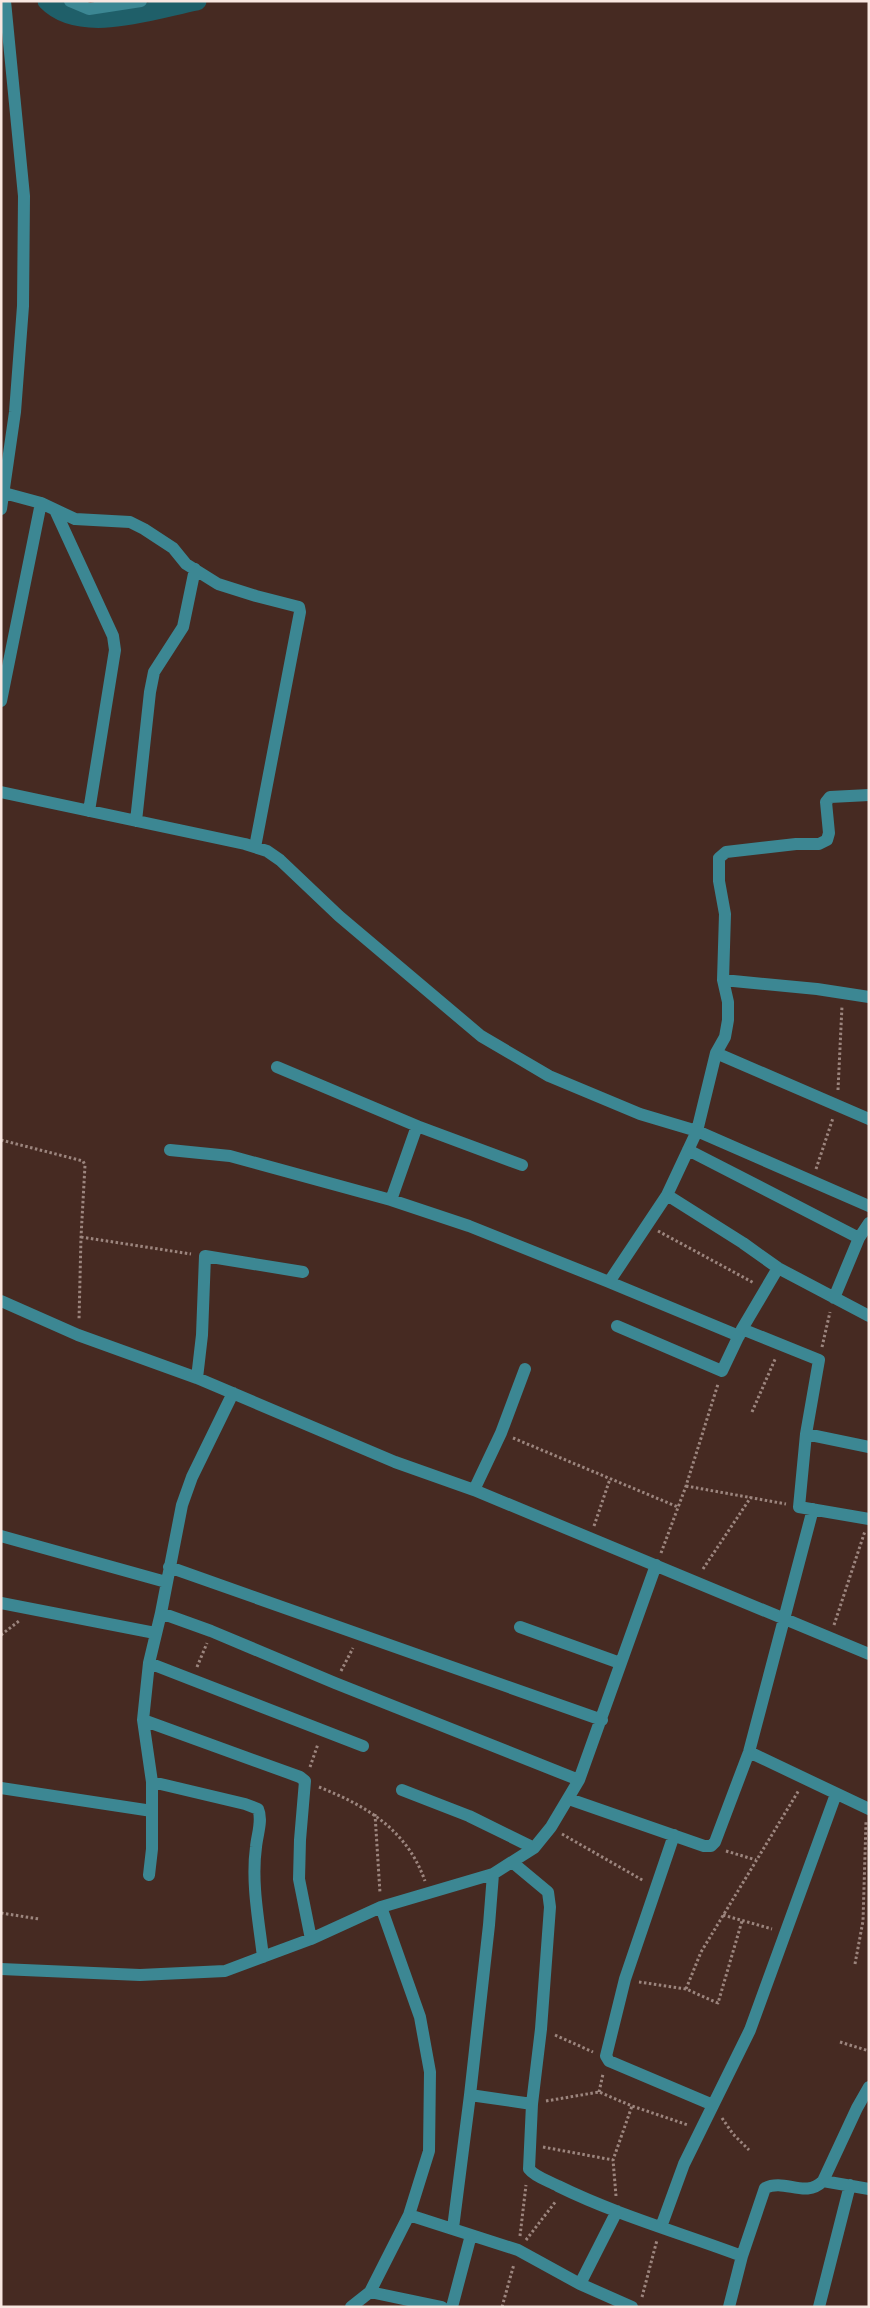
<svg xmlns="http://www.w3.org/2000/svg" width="870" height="2308" viewBox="0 0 870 2308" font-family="Poppins,sans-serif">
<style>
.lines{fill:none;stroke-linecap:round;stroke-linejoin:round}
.canal{stroke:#1f5f69;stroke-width:19}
.path{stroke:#9c857e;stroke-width:3;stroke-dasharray:2.5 2.5;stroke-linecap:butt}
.minor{stroke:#3c8793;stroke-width:12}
</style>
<rect width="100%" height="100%" fill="#462a22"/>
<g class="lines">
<!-- canal -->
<path class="canal" d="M47,1C81,36 155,9 197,1"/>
<!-- path -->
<path class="path" d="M838,1090L842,1006
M1,1140L83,1161L85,1165L81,1237L79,1320
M816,1169L833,1118
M658,1231L754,1283
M81,1237L191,1254
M822,1347L830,1312
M752,1412L776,1357
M513,1438L678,1507
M686,1486L786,1504
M594,1526L610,1479
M661,1553L686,1486L718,1384
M703,1569L751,1497
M834,1625L865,1531
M1,1635L19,1621
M197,1667L207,1643
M341,1671L353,1648
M310,1767L318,1744
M319,1787C367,1806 407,1830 425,1881
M375,1814L380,1893
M562,1834L644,1881
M726,1851L756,1860
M1,1913L39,1919
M723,1915L772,1929
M855,1964L863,1921L866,1822
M639,1982L686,1989L718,2003L742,1921
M686,1989L701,1952L799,1790
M555,2035L593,2052
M840,2042L869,2051
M599,2092L603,2074
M546,2101L599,2092L632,2106L688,2125
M722,2118L733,2134L749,2150
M543,2147L613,2160
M616,2196L613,2160L632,2106
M520,2236L526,2185
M526,2240L556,2201
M642,2297L657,2240
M502,2307L514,2264"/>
<!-- minor -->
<path class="minor" d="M70,1L89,9L141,1
M4,493L41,503L75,519L130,522L144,529L173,548L186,564L218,584L256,596L299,607L300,612L255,847
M1,509L15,412L23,306L24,196L5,1
M55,510L113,636L115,650L89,811
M1,701L41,503
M1,792L245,844L267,851L280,860L339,916L481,1036L549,1076L640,1114L697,1131L869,1206
M136,821L150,692L154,672L183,627L195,569
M723,980L817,989L869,997
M716,1053L869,1119
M277,1067L417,1126L522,1165
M170,1150L230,1156L391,1200L469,1226L609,1282L667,1195L697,1131L716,1053L725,1037L728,1020V1002L723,980L725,914L719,881V858L726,852L796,844H819L827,840L829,833L826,802L830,797L869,795
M688,1150L859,1238
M667,1195L743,1243L778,1268L869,1316
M391,1200L417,1126
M609,1282L739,1336
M834,1298L859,1238L869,1223
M1,1301L78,1335L197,1378L395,1462L474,1490L869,1654
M617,1326L722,1371L742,1329L778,1268
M742,1329L819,1360L806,1434L799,1507L869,1519
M197,1378L202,1335L205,1256L303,1272
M806,1434L869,1447
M474,1490L501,1433L525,1369
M1,1536L166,1582
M169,1567L602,1720
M1,1603L155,1633
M161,1613L211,1631L335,1683L579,1780
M520,1627L620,1663
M149,1663L363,1746
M143,1720L300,1777L305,1781L300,1840L299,1879L311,1939
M749,1752L869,1809
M152,1782L245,1804L258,1809C263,1820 257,1835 256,1847C251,1883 259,1922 263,1957
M1,1788L152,1811
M402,1790L469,1816L534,1848
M569,1799L704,1846H711L715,1842L749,1752L813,1509
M674,1835L625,1979L606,2056L609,2061L713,2105
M512,1862L548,1892L550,1907L541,2029L532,2104L529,2169C535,2177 549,2181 558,2186C617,2215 681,2233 742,2256
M149,1875L152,1849V1782L143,1720L149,1663L161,1613L182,1505L192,1477L233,1393
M1,1969L140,1975L225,1971L311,1939L381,1907L493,1874L534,1848L551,1827L579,1780L656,1565
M470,2095L532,2104
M823,2181L869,2189
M409,2215L518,2250L580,2284L632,2307
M661,2227L684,2164L750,2030L836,1794
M453,2228L470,2095L489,1925L493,1874
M580,2284L617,2211
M370,2292L442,2307
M351,2307L370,2292L409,2215L429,2151L430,2072L420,2017L381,1907
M452,2307L471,2235
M729,2307L742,2256L765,2188C785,2178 805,2199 823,2181L857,2108L869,2087
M819,2307L850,2185"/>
</g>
<!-- border -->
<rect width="870" height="2308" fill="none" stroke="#f9e7e1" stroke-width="5"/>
</svg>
